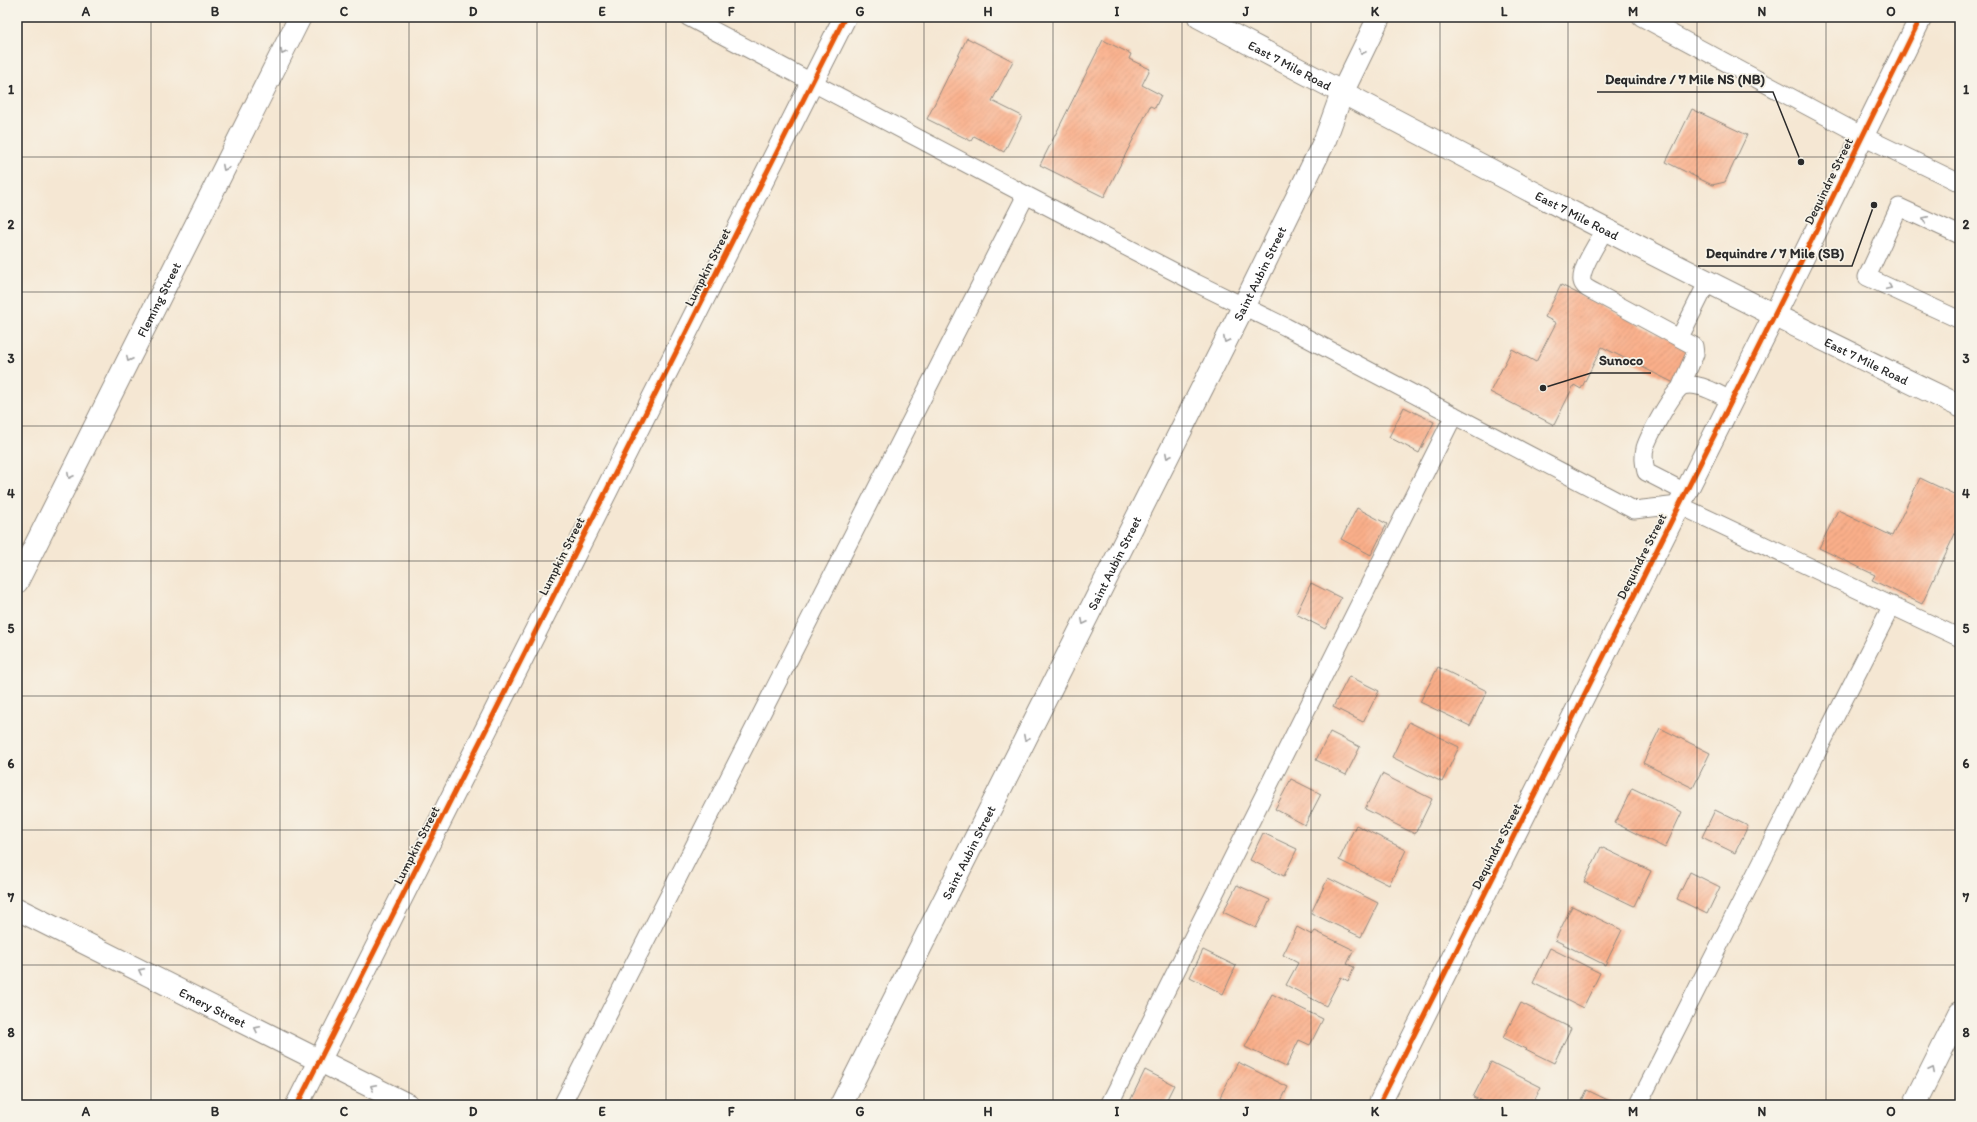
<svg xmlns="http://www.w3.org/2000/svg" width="1977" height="1122" viewBox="0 0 1977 1122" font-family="Itim,sans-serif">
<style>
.building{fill:url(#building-hatch)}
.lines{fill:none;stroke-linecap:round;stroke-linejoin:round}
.service-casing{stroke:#90897f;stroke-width:19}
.minor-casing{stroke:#90897f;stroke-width:24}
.tertiary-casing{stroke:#90897f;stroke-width:24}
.service{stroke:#fff;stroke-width:17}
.minor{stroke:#fff;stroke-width:22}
.tertiary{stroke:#fff;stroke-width:22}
.cycleway-casing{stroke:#f7f3e8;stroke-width:8}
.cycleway{stroke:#e8590c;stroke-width:5}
.oneway{stroke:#a0a0a0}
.grid{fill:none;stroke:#2b2b2b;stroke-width:1;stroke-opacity:0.55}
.labels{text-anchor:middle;stroke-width:3.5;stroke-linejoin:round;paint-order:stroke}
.street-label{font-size:13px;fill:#2b2b2b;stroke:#f7f3e8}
.leader{fill:none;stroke:#2b2b2b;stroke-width:1.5}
.callout-dot{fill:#2b2b2b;stroke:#f7f3e8;stroke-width:1.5}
.callout-label{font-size:14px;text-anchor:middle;font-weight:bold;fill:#2b2b2b;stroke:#f7f3e8;stroke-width:3.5;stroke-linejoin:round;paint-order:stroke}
.neatline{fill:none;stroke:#2b2b2b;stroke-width:1.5}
.grid-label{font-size:13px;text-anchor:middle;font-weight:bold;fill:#2b2b2b}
</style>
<defs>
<pattern id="building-hatch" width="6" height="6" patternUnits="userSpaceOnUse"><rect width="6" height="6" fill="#faaf8a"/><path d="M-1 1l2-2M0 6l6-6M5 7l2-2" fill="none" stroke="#d69777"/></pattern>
</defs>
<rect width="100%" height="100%" fill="#f7f3e8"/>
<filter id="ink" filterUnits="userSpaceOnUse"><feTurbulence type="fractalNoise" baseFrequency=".025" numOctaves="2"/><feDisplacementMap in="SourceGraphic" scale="8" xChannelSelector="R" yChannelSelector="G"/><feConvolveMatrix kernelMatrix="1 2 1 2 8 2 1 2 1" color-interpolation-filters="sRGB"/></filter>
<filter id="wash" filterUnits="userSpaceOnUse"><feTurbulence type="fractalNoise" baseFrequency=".012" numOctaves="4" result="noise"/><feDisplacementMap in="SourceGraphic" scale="16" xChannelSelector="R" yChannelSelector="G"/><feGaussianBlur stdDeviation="0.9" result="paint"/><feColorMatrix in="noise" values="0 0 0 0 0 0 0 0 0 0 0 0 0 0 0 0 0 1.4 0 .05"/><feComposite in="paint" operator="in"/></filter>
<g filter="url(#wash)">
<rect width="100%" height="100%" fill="#f5e7d3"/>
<g id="blocks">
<!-- building -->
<path class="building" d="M967,38L1013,61L992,101L1022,116L1004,152L974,136L971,141L927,119Z
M1103,40L1131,54L1129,59L1150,69L1142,85L1161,95L1155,108L1150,106L1104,197L1040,165Z
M1692,109L1747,135L1725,182L1712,185L1666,162Z
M1561,285L1692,351L1676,384L1602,347L1581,389L1574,385L1554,425L1490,392L1512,349L1536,362L1556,323L1545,317Z
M1404,407L1434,422L1419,453L1389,437Z
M1920,478L1960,497V523L1922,604L1872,580L1875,575L1819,548L1838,510L1892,536Z
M1357,508L1387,524L1371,555L1341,539Z
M1311,583L1341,598L1325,629L1296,614Z
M1438,667L1487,691L1470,726L1420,702Z
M1349,676L1379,691L1363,722L1333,707Z
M1409,722L1459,747L1442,782L1392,757Z
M1660,728L1710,753L1693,788L1643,763Z
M1330,732L1360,747L1346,775L1316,760Z
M1382,774L1432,799L1415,834L1365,809Z
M1291,779L1321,794L1305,825L1275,809Z
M1632,788L1682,812L1665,848L1615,823Z
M1715,810L1748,826L1735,853L1702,837Z
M1356,825L1406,850L1389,885L1339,860Z
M1263,833L1297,849L1284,876L1250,860Z
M1601,847L1651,871L1634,906L1584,882Z
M1690,872L1720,887L1707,914L1677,899Z
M1328,878L1378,903L1361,937L1311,913Z
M1237,885L1270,900L1256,928L1223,912Z
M1572,906L1622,930L1605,965L1555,940Z
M1297,927L1312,935L1315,931L1354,950L1347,964L1354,967L1348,981L1341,977L1326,1006L1286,985L1298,963L1283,955Z
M1550,948L1600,973L1583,1008L1533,983Z
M1203,950L1236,966L1223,994L1190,977Z
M1272,994L1323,1019L1310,1045L1299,1040L1286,1067L1245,1047Z
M1521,1003L1571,1028L1554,1063L1503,1038Z
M1238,1062L1288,1087L1279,1105H1236L1220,1097Z
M1491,1062L1541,1087L1532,1105H1490L1473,1097Z
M1145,1070L1174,1085L1164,1105H1139L1130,1101Z
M1587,1090L1618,1105H1580Z"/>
</g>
</g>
<g filter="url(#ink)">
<use href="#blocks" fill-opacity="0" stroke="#90897f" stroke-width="1"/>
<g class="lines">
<defs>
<path id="service" d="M688,17L1026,195L1196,283L1286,327L1634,510L1679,505L1960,638
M1641,17L1863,136L1960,183
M1605,229C1599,241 1580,268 1582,281C1583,287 1590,290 1596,293L1694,346L1695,354L1681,386
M1960,235L1899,207L1867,277L1960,320
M1680,337L1708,281
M1685,492L1646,472C1644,463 1643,457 1645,448C1648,438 1674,388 1683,386C1698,381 1717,394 1731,400
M562,1105L1026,195
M1109,1105L1454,415
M1638,1105L1892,605"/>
<g id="minor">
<path id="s1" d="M17,582L300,17"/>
<path id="s2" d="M17,909L408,1105"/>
<path d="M297,1105L845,17"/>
<path id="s3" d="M841,1105L1244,305L1325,140L1342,93L1379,17"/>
<path d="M1914,1105L1960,1013"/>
</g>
<g id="tertiary">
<path id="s4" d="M1199,17C1451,150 1703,283 1960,406"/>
<path d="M1379,1105L1790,284L1921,17"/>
</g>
</defs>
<!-- service casing -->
<use href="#service" class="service-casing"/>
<!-- minor casing -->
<use href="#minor" class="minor-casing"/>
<!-- tertiary casing -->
<use href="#tertiary" class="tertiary-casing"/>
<!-- service -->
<use href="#service" class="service"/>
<!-- minor -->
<use href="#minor" class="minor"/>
<!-- tertiary -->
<use href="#tertiary" class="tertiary"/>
<defs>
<path id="cycleway" d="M297,1105L845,17
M1379,1105L1790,284L1921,17"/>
</defs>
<!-- cycleway casing -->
<use href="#cycleway" class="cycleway-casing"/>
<!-- cycleway -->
<use href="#cycleway" class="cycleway"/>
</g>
<!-- one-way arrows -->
<defs><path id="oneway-chevron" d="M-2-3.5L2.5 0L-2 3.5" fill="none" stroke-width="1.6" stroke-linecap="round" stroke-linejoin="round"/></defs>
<g class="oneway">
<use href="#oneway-chevron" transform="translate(283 52) rotate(117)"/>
<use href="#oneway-chevron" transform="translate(1362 52) rotate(116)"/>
<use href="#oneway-chevron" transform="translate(225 168) rotate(117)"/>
<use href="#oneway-chevron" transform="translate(1925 219) rotate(-155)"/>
<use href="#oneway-chevron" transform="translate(1889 287) rotate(25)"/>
<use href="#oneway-chevron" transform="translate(1226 340) rotate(117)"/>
<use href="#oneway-chevron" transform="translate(129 359) rotate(117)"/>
<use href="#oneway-chevron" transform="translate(1168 456) rotate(117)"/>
<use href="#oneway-chevron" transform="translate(70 476) rotate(117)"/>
<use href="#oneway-chevron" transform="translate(1084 622) rotate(117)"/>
<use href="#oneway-chevron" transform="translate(1026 738) rotate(117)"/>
<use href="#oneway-chevron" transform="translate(141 971) rotate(-153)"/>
<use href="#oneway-chevron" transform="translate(257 1029) rotate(-153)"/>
<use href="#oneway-chevron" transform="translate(1932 1070) rotate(-63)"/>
<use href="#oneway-chevron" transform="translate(373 1087) rotate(-153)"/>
</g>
</g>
<!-- grid -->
<path class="grid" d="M151,17V1105M280,17V1105M409,17V1105M537,17V1105M666,17V1105M795,17V1105M924,17V1105M1053,17V1105M1182,17V1105M1311,17V1105M1440,17V1105M1568,17V1105M1697,17V1105M1826,17V1105M17,157H1960M17,292H1960M17,426H1960M17,561H1960M17,696H1960M17,830H1960M17,965H1960"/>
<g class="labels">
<!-- street labels -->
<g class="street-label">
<text dy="5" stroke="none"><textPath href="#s4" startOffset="103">East 7 Mile Road</textPath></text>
<text transform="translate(1828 181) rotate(-64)" y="5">Dequindre Street</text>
<text dy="5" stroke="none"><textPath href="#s4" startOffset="427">East 7 Mile Road</textPath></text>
<text transform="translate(707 267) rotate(-63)" y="5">Lumpkin Street</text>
<text dy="5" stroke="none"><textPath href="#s3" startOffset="931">Saint Aubin Street</textPath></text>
<text dy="5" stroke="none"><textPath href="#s1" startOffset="316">Fleming Street</textPath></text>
<text dy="5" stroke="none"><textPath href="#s4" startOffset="751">East 7 Mile Road</textPath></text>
<text transform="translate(561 556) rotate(-63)" y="5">Lumpkin Street</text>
<text transform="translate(1641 556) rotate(-63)" y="5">Dequindre Street</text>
<text dy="5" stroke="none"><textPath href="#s3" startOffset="607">Saint Aubin Street</textPath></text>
<text transform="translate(416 845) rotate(-63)" y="5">Lumpkin Street</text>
<text transform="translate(1496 846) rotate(-63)" y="5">Dequindre Street</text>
<text dy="5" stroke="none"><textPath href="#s3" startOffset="283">Saint Aubin Street</textPath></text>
<text dy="5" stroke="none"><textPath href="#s2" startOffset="219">Emery Street</textPath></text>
</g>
</g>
<!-- callouts -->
<path class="leader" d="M1801 162L1773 92H1597M1874 205L1852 266H1698M1543 388L1591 373H1651"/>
<g class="callout-dot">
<circle cx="1801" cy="162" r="4"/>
<circle cx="1874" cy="205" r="4"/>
<circle cx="1543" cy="388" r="4"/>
</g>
<g class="callout-label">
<text x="1685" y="84">Dequindre / 7 Mile NS (NB)</text>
<text x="1775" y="258">Dequindre / 7 Mile (SB)</text>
<text x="1621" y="365">Sunoco</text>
</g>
<!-- margin -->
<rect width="1977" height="1122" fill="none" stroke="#f7f3e8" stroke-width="44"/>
<rect x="22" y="22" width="1933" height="1078" class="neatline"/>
<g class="grid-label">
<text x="86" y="16">A</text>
<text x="215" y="16">B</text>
<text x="344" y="16">C</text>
<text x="473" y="16">D</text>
<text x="602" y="16">E</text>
<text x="731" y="16">F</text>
<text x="860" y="16">G</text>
<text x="988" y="16">H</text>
<text x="1117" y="16">I</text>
<text x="1246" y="16">J</text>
<text x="1375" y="16">K</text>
<text x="1504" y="16">L</text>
<text x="1633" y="16">M</text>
<text x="1762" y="16">N</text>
<text x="1891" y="16">O</text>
<text x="11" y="94">1</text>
<text x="1966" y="94">1</text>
<text x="11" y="229">2</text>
<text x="1966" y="229">2</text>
<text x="11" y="363">3</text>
<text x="1966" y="363">3</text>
<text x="11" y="498">4</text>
<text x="1966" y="498">4</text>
<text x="11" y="633">5</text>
<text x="1966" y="633">5</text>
<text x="11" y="768">6</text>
<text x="1966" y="768">6</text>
<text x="11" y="902">7</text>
<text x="1966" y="902">7</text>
<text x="11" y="1037">8</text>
<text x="1966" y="1037">8</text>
<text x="86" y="1116">A</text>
<text x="215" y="1116">B</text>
<text x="344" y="1116">C</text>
<text x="473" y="1116">D</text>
<text x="602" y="1116">E</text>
<text x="731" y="1116">F</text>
<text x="860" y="1116">G</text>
<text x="988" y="1116">H</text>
<text x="1117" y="1116">I</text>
<text x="1246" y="1116">J</text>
<text x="1375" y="1116">K</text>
<text x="1504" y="1116">L</text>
<text x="1633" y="1116">M</text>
<text x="1762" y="1116">N</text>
<text x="1891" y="1116">O</text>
</g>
</svg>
